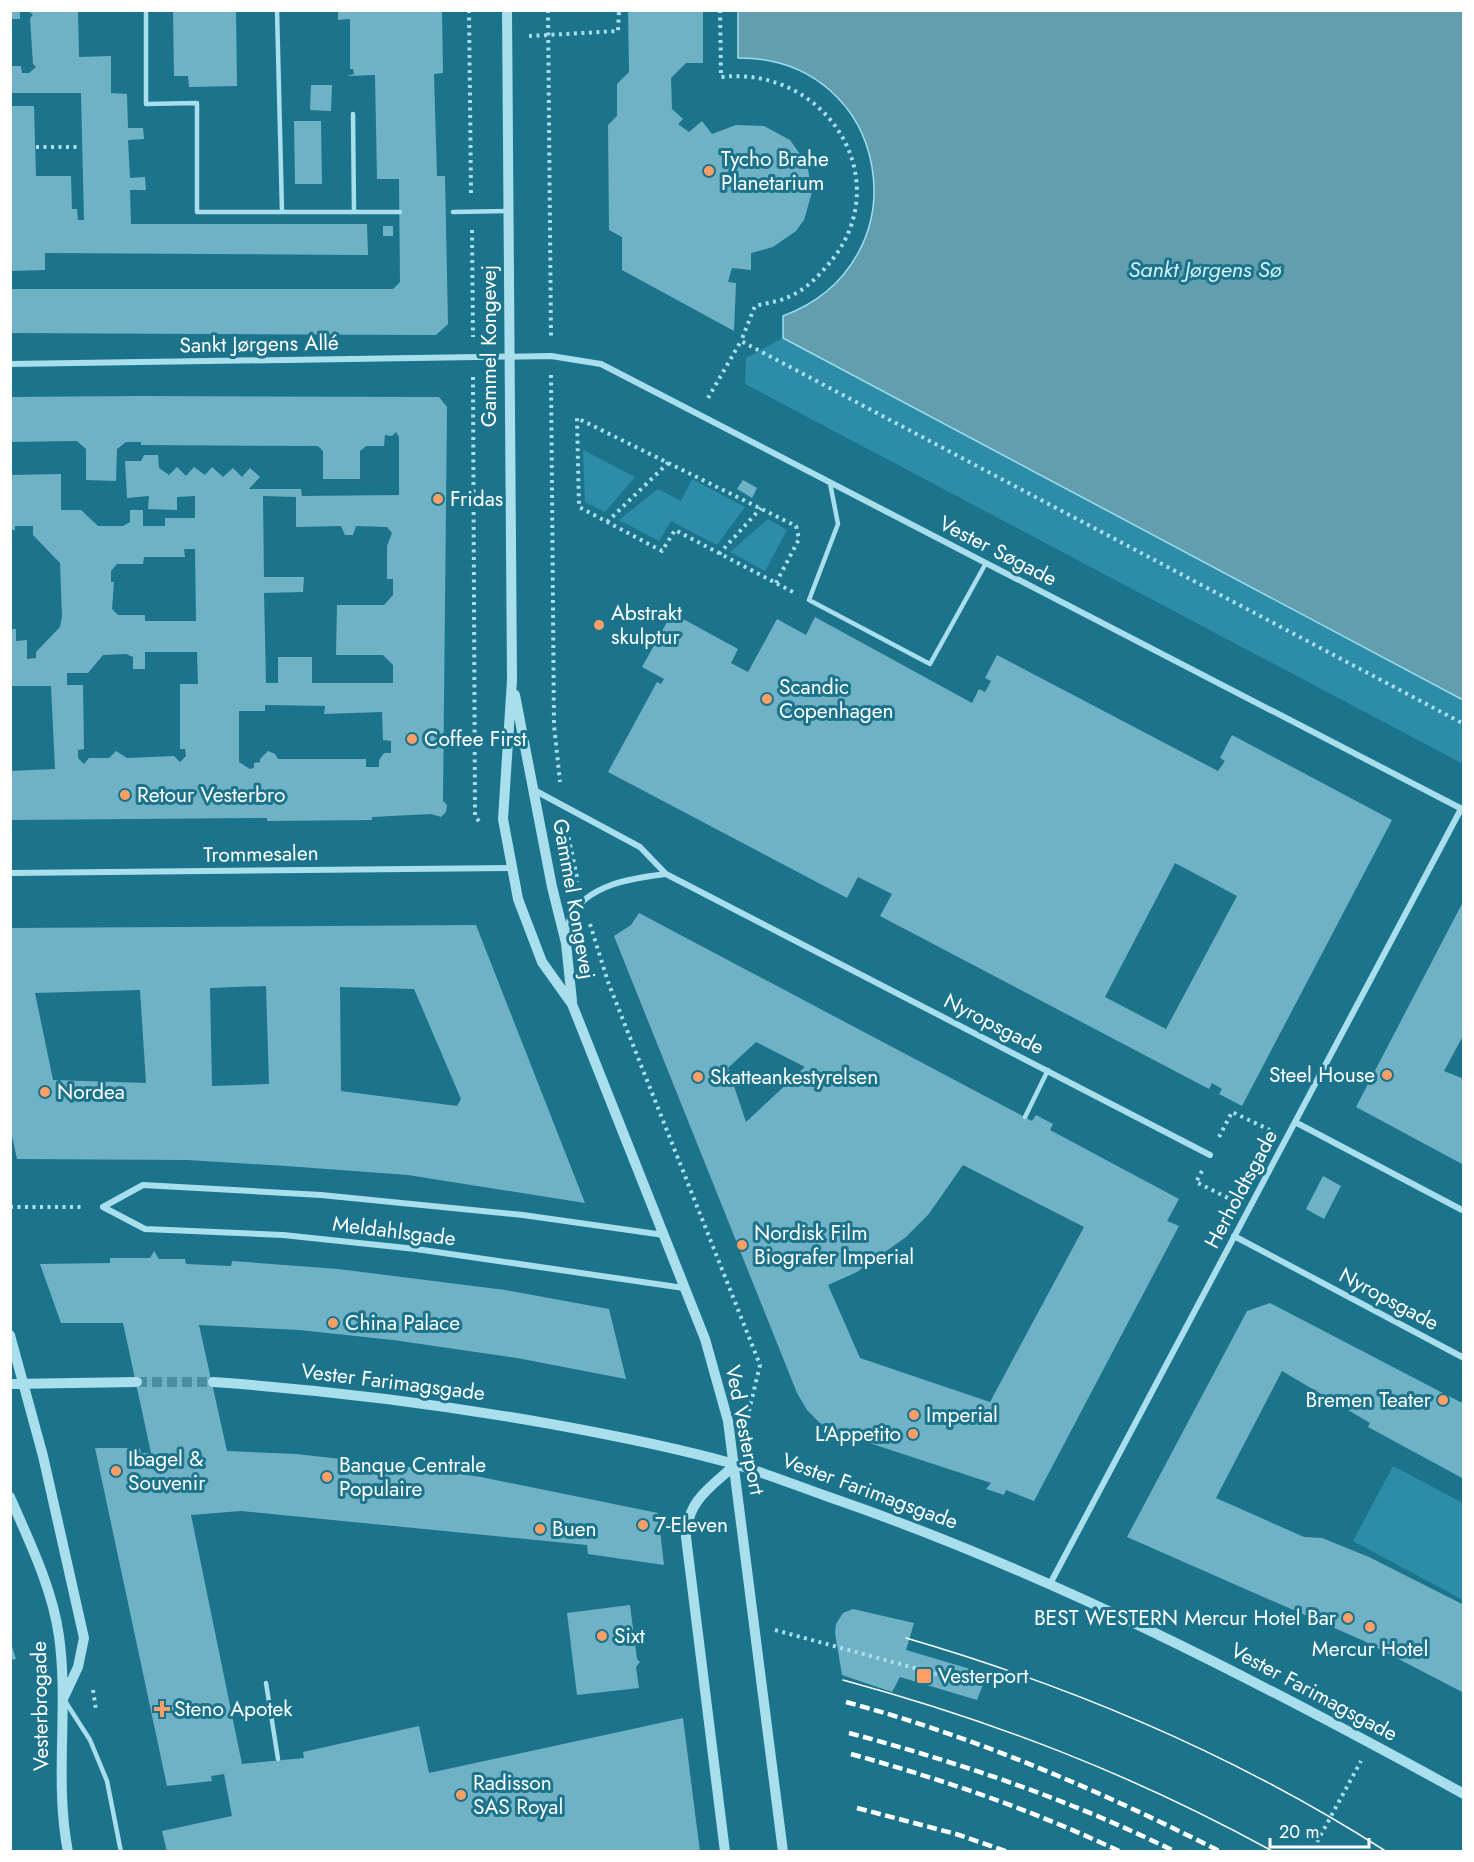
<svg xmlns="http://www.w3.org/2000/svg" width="1474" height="1862" viewBox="0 0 1474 1862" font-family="Jost,sans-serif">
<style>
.green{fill:#2d8da8}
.water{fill:#639eaf;stroke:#9cdeef;stroke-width:1.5}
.building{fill:#70b2c5;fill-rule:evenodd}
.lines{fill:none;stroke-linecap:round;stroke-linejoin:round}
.tertiary-tunnel{stroke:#498fa3;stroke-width:10;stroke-dasharray:10 5;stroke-linecap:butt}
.path{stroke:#a9deed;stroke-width:4;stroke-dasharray:3 4.5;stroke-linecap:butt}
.service{stroke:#a9deed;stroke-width:4.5}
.minor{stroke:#a9deed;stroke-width:6}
.tertiary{stroke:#a9deed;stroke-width:10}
.tram{stroke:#fff;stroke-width:1.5}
.rail{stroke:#fff;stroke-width:4.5;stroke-dasharray:10 4.5;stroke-linecap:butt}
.poi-dot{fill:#fd9f67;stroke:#1c738c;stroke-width:2}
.labels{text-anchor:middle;stroke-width:6;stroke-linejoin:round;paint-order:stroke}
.poi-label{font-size:21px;fill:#fff;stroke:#1c738c;text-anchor:start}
.street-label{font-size:21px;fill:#fff;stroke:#1c738c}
.water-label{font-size:22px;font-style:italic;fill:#d3f1f8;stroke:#1c738c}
</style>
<rect width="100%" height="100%" fill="#1c738c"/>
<!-- green -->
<path class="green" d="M783,338L1463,700V764L745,384L746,358Z
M583,450L635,477L605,512L585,502Z
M692,479L745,507L717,545L671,521L659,541L619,520L658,489L681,501Z
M768,519L787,530L765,571L730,552Z
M1393,1466L1463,1503V1600L1353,1541Z"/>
<!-- water -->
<path class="water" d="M738,11H1463V700L783,338V316C927,262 891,57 738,58Z"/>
<!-- building -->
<path class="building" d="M10,10H20V19H10Z
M28,10H78L79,57L111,56V93L127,94L128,128H143L144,139L128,140L130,178L145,177L146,190H130L131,224H367L368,255L45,253V270L10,271V106H34L36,176H71L72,209H77L78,220H84L81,93H10V66H21L22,73H29L36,67L33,64L30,18L33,15Z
M173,10H236L237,86L189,87L188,76H174Z
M338,10H442L443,73L434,74L437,176H445L448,324L436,335L10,333V289H393L400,282L399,179H377L375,75L347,76L354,74L353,69H350V19L338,20Z
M628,10H703V63H686L671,78L672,109L683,119L678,124L689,132L702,121L712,134L736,125L764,126L790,140L807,164L812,192L804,220L796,231L773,247L751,253V270L732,268L728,282L736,283L734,331L622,270V237L609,230L608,125L617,116V84L629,72Z
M311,85H332L331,111L310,110Z
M294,121H321L322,184H295Z
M383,226H393V236H383Z
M140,396L439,397L447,407L443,801L447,805L446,812L441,817L431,814L372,817V820L267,821V818L10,820V771L55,769L51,686H10V629H16V641L27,640V659L36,658V652L60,627L62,616L60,563L33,535V526H15V530H10V475L61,474V510H81L98,526H123L130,522V510H143V526H165V518H195V496L177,497V510L148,509L149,496L127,498L125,461H141L144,455H158L159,468L169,475L177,467L186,476L194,467L205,475L212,467L223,477L233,468L242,477L250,468L260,477L249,489H301L302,496L399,495V437L396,432L392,436L385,435L384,446H366L360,451V479H323V451L318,446L141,445V442H126L117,449L116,481L86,480V449L77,441L10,442V397ZM263,496L296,497V527L341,526L345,535H353L356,526L387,527L392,533L387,546V579H393V595L384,605H337L336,655H383L393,665V683H312V657H278V683H266L264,593L303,592L304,577H264ZM184,549H195L196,621H145V615H118L112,609L114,582H111V571L117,564H143L144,557H185ZM145,652H197L198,684H180V749H185L186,756L180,762L174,756L127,758L116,751L109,758H89L84,764L78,758V750L84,749L83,685H67V673H88L103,655L126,654L133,657V669H145ZM265,705L325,706L324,714L382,712L383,740L391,741V753H384L379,760V767H366V759H278L275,754L268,751L260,759V762L254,763V768L250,769L239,762V711H265Z
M743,480L757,488L752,498L737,489Z
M672,613L738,649L731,663L748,672L777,619L806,635L815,617L972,703L979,689L985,692L991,681L985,678L997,655L1218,771L1225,761L1220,758L1232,735L1392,820L1242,1106L1219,1094L1222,1089L1212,1083L1209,1089L880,916L892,894L858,877L847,898L608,772L657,682L661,684L664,679L642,667ZM1175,863L1237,896L1166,1029L1105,997Z
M1464,900V1034L1444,1071L1464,1079V1165L1356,1107Z
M639,913L1032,1121L1036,1115L1053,1124L1050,1130L1179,1199L1167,1221L1179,1226L1034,1501L1006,1490L1004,1495L986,1489L991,1483L833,1431L820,1423L807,1410L797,1393L614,936L631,925ZM756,1042L805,1067L746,1122L728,1068ZM963,1165L1084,1227L990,1402L860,1358L828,1285L857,1272L906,1237L928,1215Z
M476,925L585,1203L408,1175L286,1166L187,1160L17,1159L10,1127V928ZM266,986L269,1084L212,1086L210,988ZM340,987L414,989L461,1099L457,1106L341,1091ZM140,990L146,1083L53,1080L35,993Z
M1323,1176L1341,1186L1324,1219L1306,1209Z
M154,1251L159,1259H185L186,1264L231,1266L232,1261L338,1269L505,1290L609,1309L626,1379L517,1358L393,1340L299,1330L199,1325L227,1451L296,1454L387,1464L481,1477L658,1513L664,1565L588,1554L587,1545L241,1511L191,1515L242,1764L304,1758L303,1752L419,1726L429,1773L683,1718L700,1852H167L162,1831L232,1816L224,1774L211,1776L212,1781L167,1786L95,1448H140L141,1453H151L123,1323H61L40,1264L110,1263V1258H150Z
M1270,1303L1464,1404V1479L1368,1427L1370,1423L1282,1371L1216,1498L1304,1537L1322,1538L1369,1557L1464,1605V1693L1364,1641L1127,1537L1247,1311Z
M630,1605L637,1659L640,1662L636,1667L639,1688L577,1695L567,1613Z
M853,1609L914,1623L906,1650L987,1674L977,1700L900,1677L892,1692L842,1675L835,1633L836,1624L843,1613Z
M10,1640L16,1659L10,1660Z"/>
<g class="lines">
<!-- tertiary-tunnel -->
<path class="tertiary-tunnel" d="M137,1382H213"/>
<!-- path -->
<path class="path" d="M469,10L471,193
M548,10L551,338
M720,10L721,77C829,65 901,185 826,267C816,279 802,292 786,298C777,302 766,303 755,306L741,341
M529,36L618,31L619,10
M36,147H77
M472,230L473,337
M551,375L554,725L560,782
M473,377L475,816L481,824
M708,398L741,341L1464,724
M607,522L669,462
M719,554L761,508
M776,583L799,539L796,526L577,418L579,507L662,551L675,530L793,592
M567,830L578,882
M590,924L608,982L760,1365L749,1411
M1219,1137L1232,1112L1270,1130
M1202,1171L1196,1182L1232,1200
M10,1207H85
M775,1630L977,1685
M93,1690L96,1710
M1317,1842L1361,1761"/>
<!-- service -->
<path class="service" d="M146,10V104L197,103V212H400
M277,10L282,212
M353,114L354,212
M453,212L508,211
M830,483L838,524L809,600L930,664L986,563
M1025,1117L1048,1070
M266,1683L278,1759
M65,1701L90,1740L107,1781L121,1852"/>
<!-- minor -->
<path class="minor" d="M10,364L551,356L601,364L1464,810
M534,790L640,847L666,874L1210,1155
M10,873L511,868
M567,937C568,931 568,923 570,918C587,884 633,878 666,874
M1295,1122L1464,1211
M103,1207L145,1229L283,1235L416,1249L684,1288
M103,1207L143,1185L321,1195L523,1215L664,1235
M1234,1236L1464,1358
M1050,1584L1461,809"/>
<!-- tertiary -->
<path class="tertiary" d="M507,10L512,680L503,819L518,899L542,962L572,1004L705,1339L728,1421L783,1852
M515,695L552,887L566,943L572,1001
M10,1335L43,1456L84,1638L78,1667L63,1699
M213,1382C326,1390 439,1404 551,1424C612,1435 674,1447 734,1464C766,1473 797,1486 829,1497C1050,1573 1258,1681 1464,1794
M10,1384L137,1382
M10,1497C29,1541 52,1587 59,1636C69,1708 54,1780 68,1852
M725,1852L686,1537C687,1500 711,1487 736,1464"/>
<!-- tram -->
<path class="tram" d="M906,1638C1074,1687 1239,1757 1387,1852
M843,1680C997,1722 1134,1775 1274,1852"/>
<!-- rail -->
<path class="rail" d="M846,1702C976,1737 1101,1791 1221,1852
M849,1733C961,1763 1071,1800 1176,1852
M851,1754C944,1780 1033,1810 1121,1852
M857,1808L956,1834L1008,1852"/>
</g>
<!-- markers -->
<g class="poi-dot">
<circle cx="709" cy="171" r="6"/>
<circle cx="438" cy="499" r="6"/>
<circle cx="599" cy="625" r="6"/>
<circle cx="767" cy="699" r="6"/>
<circle cx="412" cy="739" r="6"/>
<circle cx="125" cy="795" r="6"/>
<circle cx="1387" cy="1075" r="6"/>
<circle cx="698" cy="1077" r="6"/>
<circle cx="45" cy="1092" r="6"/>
<circle cx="742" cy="1245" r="6"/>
<circle cx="333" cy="1323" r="6"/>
<circle cx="1443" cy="1400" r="6"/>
<circle cx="914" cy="1415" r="6"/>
<circle cx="913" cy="1434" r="6"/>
<circle cx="116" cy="1471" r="6"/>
<circle cx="327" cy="1477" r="6"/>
<circle cx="643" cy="1525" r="6"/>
<circle cx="540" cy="1529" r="6"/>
<circle cx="1348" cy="1618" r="6"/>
<circle cx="1370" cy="1627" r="6"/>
<circle cx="602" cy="1636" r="6"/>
<rect x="916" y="1668" width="16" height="16" rx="3"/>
<path d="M159 1700h6v6h6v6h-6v6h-6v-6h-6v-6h6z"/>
<circle cx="461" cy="1795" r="6"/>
</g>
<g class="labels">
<!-- poi labels -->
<g class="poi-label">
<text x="721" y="166">Tycho Brahe<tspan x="721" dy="24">Planetarium</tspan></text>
<text x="450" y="506">Fridas</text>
<text x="611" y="620">Abstrakt<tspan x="611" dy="24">skulptur</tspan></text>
<text x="779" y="694">Scandic<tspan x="779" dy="24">Copenhagen</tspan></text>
<text x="424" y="746">Coffee First</text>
<text x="137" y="802">Retour Vesterbro</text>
<text x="1375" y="1082" text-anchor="end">Steel House</text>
<text x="710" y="1084">Skatteankestyrelsen</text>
<text x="57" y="1099">Nordea</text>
<text x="754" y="1240">Nordisk Film<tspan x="754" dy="24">Biografer Imperial</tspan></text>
<text x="345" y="1330">China Palace</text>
<text x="1431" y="1407" text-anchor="end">Bremen Teater</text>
<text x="926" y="1422">Imperial</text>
<text x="901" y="1441" text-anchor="end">L'Appetito</text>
<text x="128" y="1466">Ibagel &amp;<tspan x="128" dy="24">Souvenir</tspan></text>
<text x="339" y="1472">Banque Centrale<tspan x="339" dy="24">Populaire</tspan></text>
<text x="655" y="1532">7-Eleven</text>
<text x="552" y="1536">Buen</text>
<text x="1336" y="1625" text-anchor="end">BEST WESTERN Mercur Hotel Bar</text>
<text x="614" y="1643">Sixt</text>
<text x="1370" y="1656" text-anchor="middle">Mercur Hotel</text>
<text x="938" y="1683">Vesterport</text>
<text x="174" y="1716">Steno Apotek</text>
<text x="473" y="1790">Radisson<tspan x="473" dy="24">SAS Royal</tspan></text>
</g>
<!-- street labels -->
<g class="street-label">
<text transform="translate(259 344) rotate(-1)" y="7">Sankt Jørgens Allé</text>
<text transform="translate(489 346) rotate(-90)" y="7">Gammel Kongevej</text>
<text transform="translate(998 551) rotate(27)" y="7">Vester Søgade</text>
<text transform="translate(261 854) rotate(-1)" y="7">Trommesalen</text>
<text transform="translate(574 899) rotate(80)" y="7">Gammel Kongevej</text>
<text transform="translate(994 1024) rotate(27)" y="7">Nyropsgade</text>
<text transform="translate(1241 1189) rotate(-62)" y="7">Herholdtsgade</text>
<text transform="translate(394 1231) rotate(7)" y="7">Meldahlsgade</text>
<text transform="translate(1389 1299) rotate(28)" y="7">Nyropsgade</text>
<text transform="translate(393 1382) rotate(7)" y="7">Vester Farimagsgade</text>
<text transform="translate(745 1430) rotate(79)" y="7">Ved Vesterport</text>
<text transform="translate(870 1491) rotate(20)" y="7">Vester Farimagsgade</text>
<text transform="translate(1314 1692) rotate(28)" y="7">Vester Farimagsgade</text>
<text transform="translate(40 1706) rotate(-91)" y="7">Vesterbrogade</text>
</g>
<!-- water labels -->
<g class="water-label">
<text x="1205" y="277">Sankt Jørgens Sø</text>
</g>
</g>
<!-- border -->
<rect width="1474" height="1862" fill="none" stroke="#ffffff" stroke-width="24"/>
<!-- scale -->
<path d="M1270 1838v9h99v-9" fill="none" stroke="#ffffff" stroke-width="3"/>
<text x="1279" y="1838" font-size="18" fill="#ffffff" stroke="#1c738c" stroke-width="4.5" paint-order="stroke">20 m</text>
</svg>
